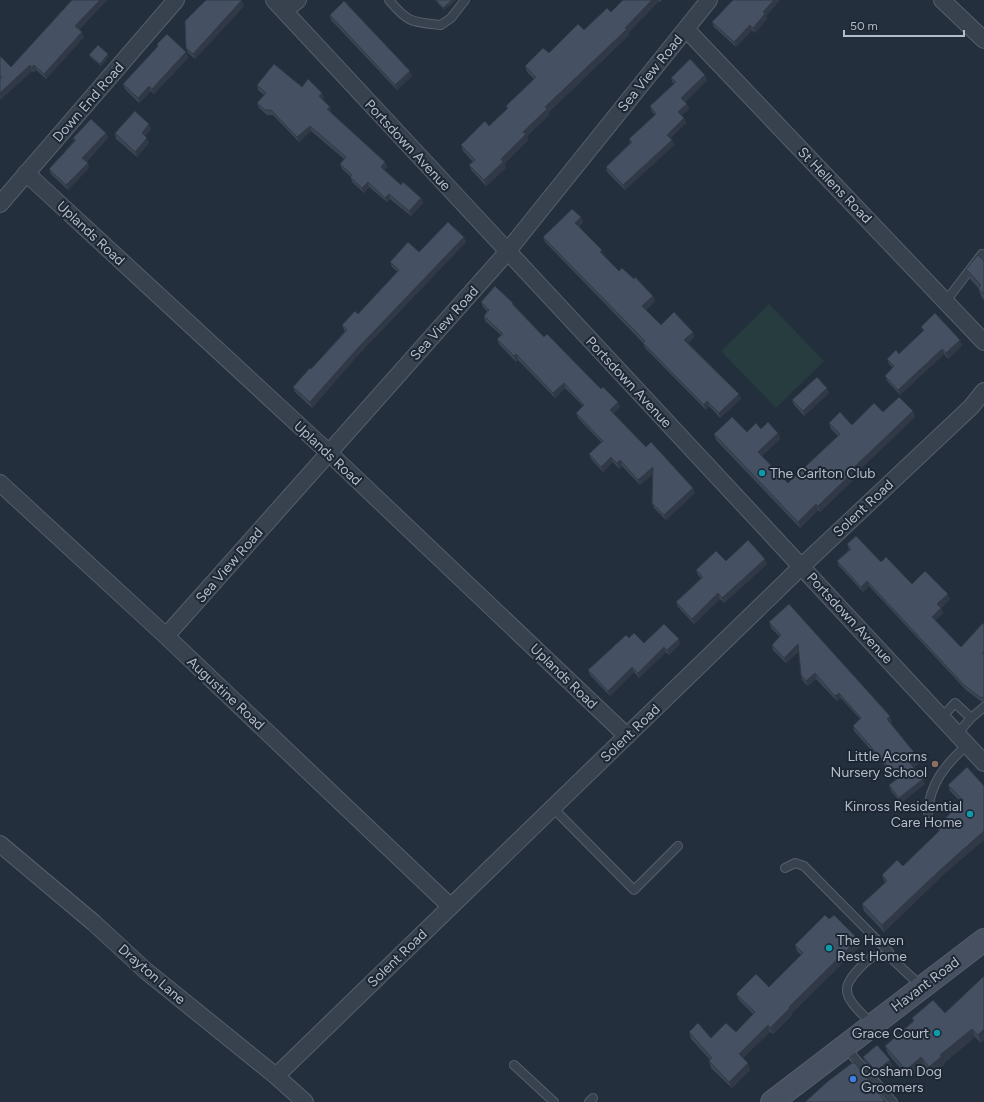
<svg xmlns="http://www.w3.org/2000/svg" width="984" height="1102" viewBox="0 0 984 1102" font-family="Figtree,sans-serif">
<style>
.green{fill:#263c3f}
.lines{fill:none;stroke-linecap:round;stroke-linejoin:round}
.lane-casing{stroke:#565f6c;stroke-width:10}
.street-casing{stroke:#565f6c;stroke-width:18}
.secondary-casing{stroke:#565f6c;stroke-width:24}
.lane{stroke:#38414e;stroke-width:8}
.street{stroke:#38414e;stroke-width:16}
.secondary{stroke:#465061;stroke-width:22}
.wall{fill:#3b4654}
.shaded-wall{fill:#303945}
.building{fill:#455162;stroke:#303945}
.culture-dot{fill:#0f9aa8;stroke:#1d2633;stroke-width:1.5}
.education-dot{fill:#8d6e63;stroke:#1d2633;stroke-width:1.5}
.shop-dot{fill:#3f7fe0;stroke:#1d2633;stroke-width:1.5}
.labels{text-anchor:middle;stroke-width:4;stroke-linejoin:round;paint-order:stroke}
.street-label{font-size:14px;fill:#b4bcc9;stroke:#1d2633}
.poi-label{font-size:14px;fill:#b4bcc9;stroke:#1d2633;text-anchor:start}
</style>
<rect width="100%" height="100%" fill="#242f3e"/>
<!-- green -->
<path class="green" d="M769,304L824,361L776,408L721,351Z"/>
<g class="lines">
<defs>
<path id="lane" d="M389,0C408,23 412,22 441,25L451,18L465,0
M946,301L982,254L984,256
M942,717L955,703L971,718
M957,734L971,718L984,707
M553,808L634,890L678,846
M928,813C929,784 946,764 967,745
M785,868L795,863L804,866L889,952L891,958L921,986
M872,1024C864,1015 847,1002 847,990C846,980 865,961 873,957C879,955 885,957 891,958
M845,1047L893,1102
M514,1065L554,1102
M589,1102L593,1098"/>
<path id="street" d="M274,0L984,763
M942,0L984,40
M284,11L298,0
M686,29L984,342
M26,173L328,452L627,736
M0,204L176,0
M0,483L166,636L450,906
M166,636L502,258L709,0
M0,844L94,923L146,971L276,1076L305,1102
M276,1076L802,566L971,407L984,391"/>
<path id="secondary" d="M772,1102L984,940"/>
</defs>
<!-- lane casing -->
<use href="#lane" class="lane-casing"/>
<!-- street casing -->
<use href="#street" class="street-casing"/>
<!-- secondary casing -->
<use href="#secondary" class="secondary-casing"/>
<!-- lane -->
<use href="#lane" class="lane"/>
<!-- street -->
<use href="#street" class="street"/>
<!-- secondary -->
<use href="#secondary" class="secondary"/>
</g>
<!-- wall -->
<path class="wall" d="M72,0H107L79,30L84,37L46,79L36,70L34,72L32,71L0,100L1,78H0V56L11,67Z
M435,0H456L444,10Z
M623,0H662L660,2L659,1L628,33L629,35L548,113L549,115L527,136L528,140L504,164L506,168L486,186L472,171L469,165L473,162L463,151L461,145L489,126L507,109L506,106L534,79L527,72L525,66L549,53L611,12Z
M780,0L766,16L767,19L755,33L752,30L736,47L714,27L712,22Z
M244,6L195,59L188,53L186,48Z
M330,15L412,76L397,90L331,20Z
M157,44L186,52L188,58L154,94L151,91L139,103L125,89L123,84L158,47Z
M89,55L109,56L101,66L90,57Z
M671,78L707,80L685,102L687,104L689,109L682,115L684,118L686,123L670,138L672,140L674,145L625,190L607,172L606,167L630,143L629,139L655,115L652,112L650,106L674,84L673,83Z
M257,85L302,87L322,93L324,98L322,99L330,107L331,113L385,162L387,167L384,170L401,185L421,198L423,203L411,216L390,199L387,202L369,187L364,193L352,182L351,177L342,169L340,164L344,159L311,131L299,142L273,115H267L259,108L257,103L264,95L258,90Z
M151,129L145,136L149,143L137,157L116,139L115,133Z
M106,133L108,138L86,162L89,168L68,190L51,174L49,169L74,141L73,138Z
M581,217L583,222L579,226L604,255L619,271L634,279L653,296L655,301L646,310L661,325L693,332L694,337L688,343L739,394L741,399L720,418L709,406L706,410L645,348L643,343L545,242L543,237Z
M464,237L466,242L358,355L312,408L295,392L293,387L311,369L345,331L344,330L342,325L358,314L398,272L392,267L390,262L419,252Z
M984,261V300L982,298L978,288L970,279L966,269Z
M481,302L513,303L515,306L544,337L601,389L618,402L620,407L613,413L646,447L695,493L666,520L654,508L652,503L653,474L640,485L622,466L619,469L613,462L603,472L591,459L589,454L601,442L578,418L576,413L583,406L565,388L555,398L518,360L516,362L499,344L497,339L501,335L485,321L484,316L487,311L483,307Z
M921,327L960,340L962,345L948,359L944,354L900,395L887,381L885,376L893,368L889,364L887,359L899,354L923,331Z
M829,393L804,416L794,405L792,400Z
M883,412L915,417L852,477L853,480L820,512L818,510L800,528L716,440L714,434L747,432L761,429L778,433L780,439L762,456L788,483L838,436L831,429L829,423L852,425Z
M847,544L881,562L912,584L950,599L941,608L943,613L935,620L961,647L984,625V702H982L966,690L869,586L863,592L839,566L837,561L849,550Z
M726,561L767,564L724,603L720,599L694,624L678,607L676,602L701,578L698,575L696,570Z
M769,622L892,721L890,723L920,762L914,767L925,784L901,803L891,791L889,785L896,780L887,768L854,731L853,726L860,719L841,698L837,701L816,679L808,686L802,680L801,675L799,651L786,663L773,650L772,645L780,637L771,628Z
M644,643L680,644L669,655L666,652L639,678L634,672L610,696L590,675L588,670Z
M948,785L984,786L941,877L884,932L864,911L862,904L885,883L882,875L903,866L939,832L937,827L961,802L950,791Z
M829,919L858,939L860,946L792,1013V1015L773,1034L770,1032L743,1058L748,1063L750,1070L732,1088L711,1068L709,1061L710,1060L691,1039L689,1032L711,1038L736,1032L753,1014L739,1000L736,994L769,987L801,955L797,951L795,945Z
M984,976L981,1043L975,1037L944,1063L945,1064L932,1075L924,1065L909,1078L888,1054L885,1046L913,1021L912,1018L945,1013Z
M863,1057L890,1060L892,1065L878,1077L865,1062Z"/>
<!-- shaded-wall -->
<path class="shaded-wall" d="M100,0H107L77,32L75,26Z
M242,0L244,6L195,59L193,54Z
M452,0H456L444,10L443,8Z
M652,0H659V1L628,33L629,35L548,113L549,115L527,136L528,140L504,164L506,168L486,186L484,180L501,159L523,132L545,107L625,28Z
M774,0H780L766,16L767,19L755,33L753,28L763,12Z
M750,25L752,30L736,47L734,42Z
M82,32L84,37L46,79L44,74Z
M186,52L188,58L154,94L152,89Z
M108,54L109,56L101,66L100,64Z
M30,65L32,71L0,100V93Z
M34,65L36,70L34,72L32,67Z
M410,71L412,76L397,90L395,85Z
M705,75L707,80L683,103L681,98Z
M149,86L151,91L139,103L138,98Z
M322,93L324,98L321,101L319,96Z
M687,104L689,109L680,117L678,112Z
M330,107L331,112L329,114L327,109Z
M684,118L686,123L669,140L667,135Z
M149,124L151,129L143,138L142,133Z
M310,126L311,131L299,142L297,137Z
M106,133L108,138L84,163L82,158Z
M147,138L149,143L137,157L135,152Z
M672,140L674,145L625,190L623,185Z
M385,162L387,167L383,172L381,167Z
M88,163L89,168L68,190L66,185Z
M368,182L369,187L364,193L362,188Z
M389,194L390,199L387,202L385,198Z
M421,198L423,203L411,216L409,211Z
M581,217L583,222L577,228L575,223Z
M464,237L466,242L358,355L312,408L310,402L356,350Z
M653,296L655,301L644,311L642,306Z
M693,332L694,337L686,345L684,340Z
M960,340L962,345L948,359L946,353Z
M942,349L944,354L900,395L898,390Z
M516,354L518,360L516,362L514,356Z
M564,383L565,388L555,398L553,393Z
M827,388L829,393L804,416L803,411Z
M739,394L741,399L720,418L719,413Z
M707,401L709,406L706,410L704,405Z
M618,402L620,407L612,415L610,410Z
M913,411L915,417L852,477L853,480L820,512L818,506L849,472Z
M778,433L780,439L760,458L758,452Z
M611,457L613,462L603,472L601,467Z
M620,460L622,466L619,469L617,463Z
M653,467L655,472L640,485L638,480Z
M693,488L695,493L666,520L664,515Z
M816,504L818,510L800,528L798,522Z
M765,559L767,564L724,603L722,598Z
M867,581L869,586L863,592L861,587Z
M718,593L720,599L694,624L692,619Z
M948,594L950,599L939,609L937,604Z
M941,608L943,613L934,622L932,617Z
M679,639L680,644L669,655L667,650Z
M798,644L800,649L786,663L784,658Z
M664,647L666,652L639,678L638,673Z
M632,667L634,672L610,696L608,691Z
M815,673L816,679L808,686L806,681Z
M839,693L841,698L837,701L835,696Z
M890,716L892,721L889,724L887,719Z
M918,757L920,762L912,768L910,763Z
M923,779L925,784L901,803L899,798Z
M984,831V840L941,877L884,932L882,925L939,871Z
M858,939L860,946L792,1013V1015L773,1034L770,1028L789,1007Z
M768,1025L770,1032L741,1060L739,1054Z
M972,1029L975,1037L944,1063L945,1064L932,1075L929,1067L940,1055Z
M984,1029V1040L981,1043L978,1035Z
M921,1057L924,1065L909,1078L906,1070Z
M890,1060L892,1065L878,1077L876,1071Z
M748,1063L750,1070L732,1088L729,1082Z"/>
<!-- building -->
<path class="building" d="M72,0H100L75,26L82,32L44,74L34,65L32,67L30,65L0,93V79L2,77L0,75V56L11,67Z
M206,0H242L193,54L186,48L185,21Z
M436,0H452L443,8Z
M623,0H652L625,28L627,29L545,107L547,109L523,132L526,134L501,159L503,162L484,180L469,165L475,160L461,145L485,121L489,126L508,108L506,106L536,77L525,66L543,48L549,53L578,24L584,30L607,8L611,12Z
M733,0H774L763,12L765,14L753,28L750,25L734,42L712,22Z
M344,1L410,71L395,85L330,15Z
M167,34L186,52L152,89L149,86L138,98L123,84L158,46L157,44Z
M98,45L108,54L100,64L89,55Z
M690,59L705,75L681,98L687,104L678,112L684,118L667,135L672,140L623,185L606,167L632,142L629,139L656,114L650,106L676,82L671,78Z
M274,64L302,87L308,79L322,93L319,96L330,107L327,109L385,162L381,167L401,185L403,182L421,198L409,211L389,194L385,198L368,182L362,188L350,177L352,175L340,164L346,157L310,126L297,137L271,110H265L257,103L266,93L257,85Z
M135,111L149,124L142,133L147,138L135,152L115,133Z
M91,119L106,133L82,158L88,163L66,185L49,169L76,140L73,138Z
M572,209L581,217L575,223L602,250L600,252L619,271L622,268L634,279L635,277L653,296L642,306L661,325L674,312L693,332L684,340L739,394L719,413L707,401L704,405L643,343L645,341L543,237Z
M448,222L464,237L356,350L310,402L293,387L310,368L311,369L347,330L342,325L355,311L358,314L399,270L390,262L408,242L419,252Z
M978,255L984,261V294L978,288L981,285L966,269Z
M495,286L513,303L512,304L544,337L547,334L601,389L603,387L618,402L610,410L646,447L651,442L693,488L664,515L652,503L653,467L638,480L620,460L617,463L611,457L601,467L589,454L603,441L576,413L584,405L564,383L553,393L516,354L514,356L497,339L503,334L484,316L489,310L481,302Z
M935,313L960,340L946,353L942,349L898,390L885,376L894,366L887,359L896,350L899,354L924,330L921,327Z
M817,377L827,388L803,411L792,400Z
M899,397L913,411L849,472L851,474L818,506L816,504L798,522L714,434L732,417L747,432L756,423L761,429L768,422L778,433L758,452L788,483L840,434L829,423L840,412L852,425L874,403L883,412Z
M856,536L881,562L886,557L912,584L925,571L948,594L937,604L941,608L932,617L961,647L983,623L984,625V651L982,653L984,654V698L980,697L964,685L867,581L861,587L837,561L851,549L847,544Z
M748,540L765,559L722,598L718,593L692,619L676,602L703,577L696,570L716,551L726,561Z
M789,604L890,716L887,719L918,757L910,763L923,779L899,798L889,785L897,779L885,763L853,726L861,718L839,693L835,696L815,673L806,681L801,675L798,644L784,658L772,645L781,635L769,622Z
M664,624L679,639L667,650L664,647L638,673L632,667L608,691L588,670L626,635L629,638L634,633L644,643Z
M967,767L984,786V831L939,871L882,925L862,904L887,881L882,875L897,860L903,866L940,830L937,827L963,800L948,785Z
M825,915L829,919L834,915L858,939L789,1007L790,1008L770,1028L768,1025L739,1054L748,1063L729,1082L709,1061L712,1058L689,1032L698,1023L711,1038L726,1023L736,1032L755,1012L736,994L756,974L769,987L803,953L795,945Z
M984,976V1029L978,1035L972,1029L940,1055L942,1056L929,1067L921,1057L906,1070L885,1046L914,1021L912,1018L933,1000L945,1013Z
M877,1045L890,1060L876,1071L863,1057Z
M852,1063H855L885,1101L883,1102H805L827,1082Z"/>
<!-- markers -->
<g class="culture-dot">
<circle cx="762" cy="473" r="4"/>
<circle cx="970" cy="814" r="4"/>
<circle cx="829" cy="948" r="4"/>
<circle cx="937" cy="1033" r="4"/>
</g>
<circle class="education-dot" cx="935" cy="764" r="4"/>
<circle class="shop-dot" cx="853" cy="1079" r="4"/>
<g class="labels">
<!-- street labels -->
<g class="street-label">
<text transform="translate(650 73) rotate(-51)" y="5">Sea View Road</text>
<text transform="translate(88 102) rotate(-49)" y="5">Down End Road</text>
<text transform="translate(408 145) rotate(47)" y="5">Portsdown Avenue</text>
<text transform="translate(835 185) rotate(46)" y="5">St Hellens Road</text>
<text transform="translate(91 233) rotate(43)" y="5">Uplands Road</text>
<text transform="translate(444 323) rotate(-48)" y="5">Sea View Road</text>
<text transform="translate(629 382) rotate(47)" y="5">Portsdown Avenue</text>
<text transform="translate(328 453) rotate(43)" y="5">Uplands Road</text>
<text transform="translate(863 508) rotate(-43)" y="5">Solent Road</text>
<text transform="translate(229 565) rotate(-49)" y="5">Sea View Road</text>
<text transform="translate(850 618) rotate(47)" y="5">Portsdown Avenue</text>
<text transform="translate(564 676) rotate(44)" y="5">Uplands Road</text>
<text transform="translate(226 693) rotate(43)" y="5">Augustine Road</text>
<text transform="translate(630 733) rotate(-44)" y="5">Solent Road</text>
<text transform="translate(397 958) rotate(-44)" y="5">Solent Road</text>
<text transform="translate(152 974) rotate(41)" y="5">Drayton Lane</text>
<text transform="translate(925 984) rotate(-37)" y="5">Havant Road</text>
</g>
<!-- poi labels -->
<g class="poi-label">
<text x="770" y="478">The Carlton Club</text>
<text x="927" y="761" text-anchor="end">Little Acorns<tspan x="927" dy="16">Nursery School</tspan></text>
<text x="962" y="811" text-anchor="end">Kinross Residential<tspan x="962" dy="16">Care Home</tspan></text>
<text x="837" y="945">The Haven<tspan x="837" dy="16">Rest Home</tspan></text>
<text x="929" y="1038" text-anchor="end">Grace Court</text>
<text x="861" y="1076">Cosham Dog<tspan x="861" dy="16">Groomers</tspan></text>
</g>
</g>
<!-- scale -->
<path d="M844 30v6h120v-6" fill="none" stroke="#b4bcc9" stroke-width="2"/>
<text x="850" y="30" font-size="12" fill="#b4bcc9" stroke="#1d2633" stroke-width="3" paint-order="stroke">50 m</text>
</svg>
